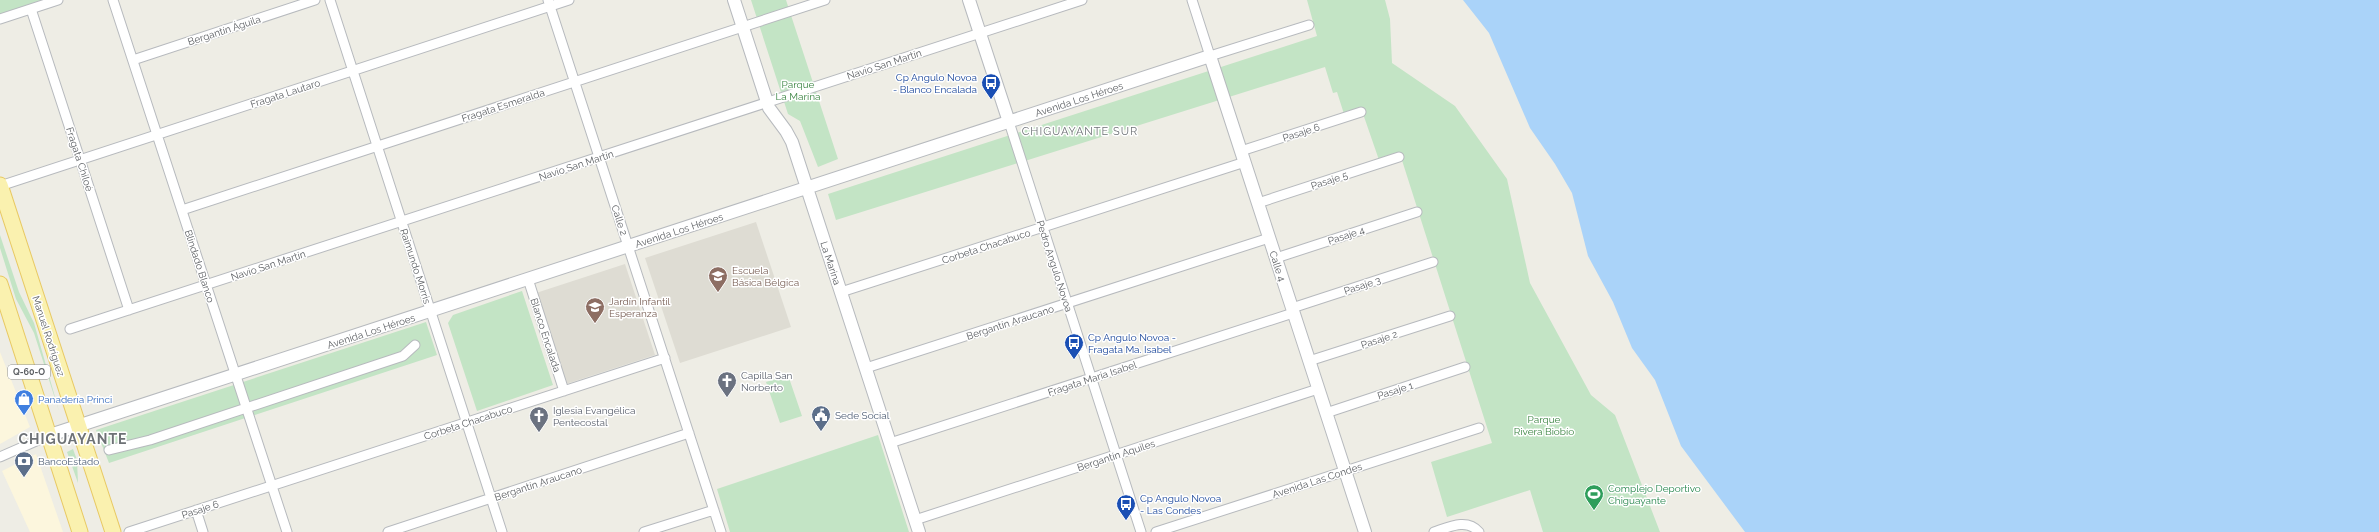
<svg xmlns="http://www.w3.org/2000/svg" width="2379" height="532" viewBox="0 0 2379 532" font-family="Raleway,sans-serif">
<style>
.commercial{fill:#fcf6dd}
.education{fill:#dedcd3}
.green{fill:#c3e4c5}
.water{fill:#aad3f9}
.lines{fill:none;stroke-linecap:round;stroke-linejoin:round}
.minor-casing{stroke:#b7babe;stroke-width:11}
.tertiary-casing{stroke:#b7babe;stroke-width:14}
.primary-casing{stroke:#e8c964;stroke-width:17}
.minor{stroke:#fff;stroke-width:9}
.tertiary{stroke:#fff;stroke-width:12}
.primary{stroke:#faf1af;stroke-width:15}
.labels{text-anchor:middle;stroke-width:3;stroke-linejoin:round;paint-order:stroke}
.shield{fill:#fff;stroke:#8e9092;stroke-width:1}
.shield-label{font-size:9px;font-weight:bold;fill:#5d6064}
.street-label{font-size:10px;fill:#5d6064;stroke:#fff}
.transit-label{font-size:10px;fill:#164399;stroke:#fff;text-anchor:start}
.park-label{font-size:10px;fill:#3c8543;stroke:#fff}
.education-label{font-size:10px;fill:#785e54;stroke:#fff;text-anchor:start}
.worship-label{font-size:10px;fill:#5b616d;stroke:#fff;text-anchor:start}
.shop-label{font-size:10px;fill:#366cbe;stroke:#fff;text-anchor:start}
.service-label{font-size:10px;fill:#4e5e75;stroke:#fff;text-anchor:start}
.leisure-label{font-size:10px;fill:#27864d;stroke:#fff;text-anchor:start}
.neighbourhood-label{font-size:11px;letter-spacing:1px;fill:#6e7276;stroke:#fff}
.district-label{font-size:14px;font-weight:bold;letter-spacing:1px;fill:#6e7276;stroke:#fff}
</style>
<rect width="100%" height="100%" fill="#eeede5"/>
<!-- commercial -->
<path class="commercial" d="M0,352L30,427L0,444Z
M36,454L63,532H30L2,471Z"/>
<!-- education -->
<path class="education" d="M756,222L791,327L680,363L645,258Z
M625,264L655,355L566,384L536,293Z"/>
<!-- green -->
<path class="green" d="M0,0H47L0,15Z
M751,0H786L838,159L818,167L800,121L788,114Z
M1307,0H1385L1390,19L1392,63L1455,106L1507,179L1530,283L1591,395L1615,415L1660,532H1543L1530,490L1447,517L1431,462L1492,443L1400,154L1379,160L1361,108L1344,114L1337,92L1333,93L1325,67L836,220L828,194L1317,36Z
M0,235L19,292L34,323L59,411L34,333L16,299L0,248Z
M522,291L553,385L477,411L448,323L453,315Z
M426,322L437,355L109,463L96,430Z
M788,375L802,416L780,423L766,382Z
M878,435L909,532H730L717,489Z
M73,449L77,460L78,483L67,452Z"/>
<!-- water -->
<path class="water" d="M1463,0H2379V532H1745L1681,446L1655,380L1632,348L1613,302L1588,256L1572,193L1555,164L1530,128L1489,33Z"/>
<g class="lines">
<defs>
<path id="minor" d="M113,0L287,532
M330,0L502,532
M548,0L721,532
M1192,0L1210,56L1309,25
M31,9L129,310
M0,19L58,0
M133,60L315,0
M1009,122L1141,532
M1241,151L1361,112
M0,186L569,0
M1258,203L1399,157
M182,210L825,0
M1276,258L1417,212
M528,279L564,391
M841,292L1245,162
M1292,308L1433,262
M70,329L1082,0
M1309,361L1450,316
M866,368L1269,238
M1326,413L1465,367
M890,443L1293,313
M109,450L150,440L403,356L415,345
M0,457L50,435
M196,510L203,532
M915,520L1318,389
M129,532L665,358
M388,532L689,433
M644,532L714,510
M1156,532L1479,428
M1434,532C1449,527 1467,518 1479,532"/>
<path id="tertiary" d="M734,0L769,108L786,131L792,142L919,532
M969,0L1009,122
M50,435L1210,56L1365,532"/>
<path id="primary" d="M0,185L113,532
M0,284L80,532"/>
</defs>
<!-- minor casing -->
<use href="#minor" class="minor-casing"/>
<!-- tertiary casing -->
<use href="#tertiary" class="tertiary-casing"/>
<!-- primary casing -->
<use href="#primary" class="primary-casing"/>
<!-- minor -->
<use href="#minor" class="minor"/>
<!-- tertiary -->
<use href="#tertiary" class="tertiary"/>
<!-- primary -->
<use href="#primary" class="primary"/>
</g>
<!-- icons -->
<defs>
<symbol id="bus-pin" viewBox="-11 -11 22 30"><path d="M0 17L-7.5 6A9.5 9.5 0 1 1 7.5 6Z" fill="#1a4fb4" stroke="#fff"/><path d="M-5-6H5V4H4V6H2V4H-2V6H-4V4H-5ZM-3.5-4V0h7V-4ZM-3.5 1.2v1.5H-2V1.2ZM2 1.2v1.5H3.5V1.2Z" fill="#fff"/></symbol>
<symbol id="school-pin" viewBox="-11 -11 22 30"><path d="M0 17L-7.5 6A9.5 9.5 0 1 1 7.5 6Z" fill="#8d6e63" stroke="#fff"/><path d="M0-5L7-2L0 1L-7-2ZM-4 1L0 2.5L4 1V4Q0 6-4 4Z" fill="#fff"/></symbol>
<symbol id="church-pin" viewBox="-11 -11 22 30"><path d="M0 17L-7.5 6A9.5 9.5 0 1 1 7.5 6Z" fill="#6b7280" stroke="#fff"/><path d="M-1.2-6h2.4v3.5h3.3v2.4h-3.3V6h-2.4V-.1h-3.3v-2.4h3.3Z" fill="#fff"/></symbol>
<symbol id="shop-pin" viewBox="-11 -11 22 30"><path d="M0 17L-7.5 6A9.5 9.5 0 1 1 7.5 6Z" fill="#3f7fe0" stroke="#fff"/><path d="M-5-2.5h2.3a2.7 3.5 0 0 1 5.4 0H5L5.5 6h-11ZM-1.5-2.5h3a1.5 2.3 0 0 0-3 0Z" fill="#fff"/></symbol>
<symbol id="civic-pin" viewBox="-11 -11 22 30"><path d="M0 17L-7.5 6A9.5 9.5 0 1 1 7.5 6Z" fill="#5c6f8a" stroke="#fff"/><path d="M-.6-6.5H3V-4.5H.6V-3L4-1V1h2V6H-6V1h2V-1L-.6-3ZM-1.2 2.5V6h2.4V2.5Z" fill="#fff"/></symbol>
<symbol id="bank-pin" viewBox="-11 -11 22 30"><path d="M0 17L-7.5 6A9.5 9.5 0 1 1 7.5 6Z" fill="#5c6f8a" stroke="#fff"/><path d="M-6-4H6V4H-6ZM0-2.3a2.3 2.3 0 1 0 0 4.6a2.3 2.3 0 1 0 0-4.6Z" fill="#fff"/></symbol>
<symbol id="stadium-pin" viewBox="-11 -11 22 30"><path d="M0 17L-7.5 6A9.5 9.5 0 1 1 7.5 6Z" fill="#2e9e5b" stroke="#fff"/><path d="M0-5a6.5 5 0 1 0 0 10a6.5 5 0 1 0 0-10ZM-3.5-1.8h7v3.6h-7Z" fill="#fff"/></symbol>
</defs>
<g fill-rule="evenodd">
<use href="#bus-pin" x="980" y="72" width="22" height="30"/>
<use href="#school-pin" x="707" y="265" width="22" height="30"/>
<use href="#school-pin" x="584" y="296" width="22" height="30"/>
<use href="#bus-pin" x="1063" y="332" width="22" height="30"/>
<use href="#church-pin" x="716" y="370" width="22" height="30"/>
<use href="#shop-pin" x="13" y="388" width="22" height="30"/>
<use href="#civic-pin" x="810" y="404" width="22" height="30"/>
<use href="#church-pin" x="528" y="405" width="22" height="30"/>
<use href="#bank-pin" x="13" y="450" width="22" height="30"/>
<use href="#stadium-pin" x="1583" y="483" width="22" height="30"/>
<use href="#bus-pin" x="1115" y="493" width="22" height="30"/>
</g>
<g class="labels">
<!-- shield labels -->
<rect class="shield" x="8" y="365" width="42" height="14" rx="3"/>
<g class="shield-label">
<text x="29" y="375">Q-60-O</text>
</g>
<!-- street labels -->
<g class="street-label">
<text transform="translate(224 30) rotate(-18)" y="4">Bergantín Águila</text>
<text transform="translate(884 64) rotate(-18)" y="4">Navío San Martín</text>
<text transform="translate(285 93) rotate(-18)" y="4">Fragata Lautaro</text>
<text transform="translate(1079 99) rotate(-18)" y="4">Avenida Los Héroes</text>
<text transform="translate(503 105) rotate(-18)" y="4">Fragata Esmeralda</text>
<text transform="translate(1301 132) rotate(-18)" y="4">Pasaje 6</text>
<text transform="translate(80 159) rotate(72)" y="4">Fragata Chiloé</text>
<text transform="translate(576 165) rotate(-18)" y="4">Navío San Martín</text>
<text transform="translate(1329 180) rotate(-18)" y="4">Pasaje 5</text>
<text transform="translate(620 220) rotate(72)" y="4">Calle 2</text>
<text transform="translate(679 230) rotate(-18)" y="4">Avenida Los Héroes</text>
<text transform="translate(1346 235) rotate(-18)" y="4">Pasaje 4</text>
<text transform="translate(986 246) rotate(-18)" y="4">Corbeta Chacabuco</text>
<text transform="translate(831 263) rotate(72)" y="4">La Marina</text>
<text transform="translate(268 265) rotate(-18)" y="4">Navío San Martín</text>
<text transform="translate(200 266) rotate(72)" y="4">Blindado Blanco</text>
<text transform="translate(416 266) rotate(72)" y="4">Raimundo Morris</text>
<text transform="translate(1055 266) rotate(72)" y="4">Pedro Angulo Novoa</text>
<text transform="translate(1278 266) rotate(72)" y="4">Calle 4</text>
<text transform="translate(1362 285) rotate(-18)" y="4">Pasaje 3</text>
<text transform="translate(1010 322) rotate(-18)" y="4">Bergantín Araucano</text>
<text transform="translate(371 331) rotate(-18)" y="4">Avenida Los Héroes</text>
<text transform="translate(546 335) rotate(72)" y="4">Blanco Encalada</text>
<text transform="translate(49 336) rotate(72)" y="4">Manuel Rodríguez</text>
<text transform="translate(1379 339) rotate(-18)" y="4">Pasaje 2</text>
<text transform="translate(1092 378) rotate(-18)" y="4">Fragata María Isabel</text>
<text transform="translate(1395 390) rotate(-18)" y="4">Pasaje 1</text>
<text transform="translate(468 422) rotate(-18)" y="4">Corbeta Chacabuco</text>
<text transform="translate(1116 455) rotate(-18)" y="4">Bergantín Aquiles</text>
<text transform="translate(1317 480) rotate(-18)" y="4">Avenida Las Condes</text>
<text transform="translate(538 483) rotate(-18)" y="4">Bergantín Araucano</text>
<text transform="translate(200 509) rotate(-18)" y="4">Pasaje 6</text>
</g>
<!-- transit labels -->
<g class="transit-label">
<text x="977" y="81" text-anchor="end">Cp Angulo Novoa<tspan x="977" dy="12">- Blanco Encalada</tspan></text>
<text x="1088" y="341">Cp Angulo Novoa -<tspan x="1088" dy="12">Fragata Ma. Isabel</tspan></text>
<text x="1140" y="502">Cp Angulo Novoa<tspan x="1140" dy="12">- Las Condes</tspan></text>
</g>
<!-- park labels -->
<g class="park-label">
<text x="798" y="88">Parque<tspan x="798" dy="12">La Marina</tspan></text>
<text x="1544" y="423">Parque<tspan x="1544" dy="12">Rivera Biobío</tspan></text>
</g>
<!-- education labels -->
<g class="education-label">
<text x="732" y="274">Escuela<tspan x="732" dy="12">Básica Bélgica</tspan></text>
<text x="609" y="305">Jardín Infantil<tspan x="609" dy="12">Esperanza</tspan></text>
</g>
<!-- worship labels -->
<g class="worship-label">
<text x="741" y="379">Capilla San<tspan x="741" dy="12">Norberto</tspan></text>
<text x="553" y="414">Iglesia Evangélica<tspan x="553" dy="12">Pentecostal</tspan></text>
</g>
<!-- shop labels -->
<g class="shop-label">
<text x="38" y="403">Panadería Princi</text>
</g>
<!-- service labels -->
<g class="service-label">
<text x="835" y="419">Sede Social</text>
<text x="38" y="465">BancoEstado</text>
</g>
<!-- leisure labels -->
<g class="leisure-label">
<text x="1608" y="492">Complejo Deportivo<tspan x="1608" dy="12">Chiguayante</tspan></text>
</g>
<!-- neighbourhood labels -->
<g class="neighbourhood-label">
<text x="1080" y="135">CHIGUAYANTE SUR</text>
</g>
<!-- district labels -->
<g class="district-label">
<text x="73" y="444">CHIGUAYANTE</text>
</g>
</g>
</svg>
